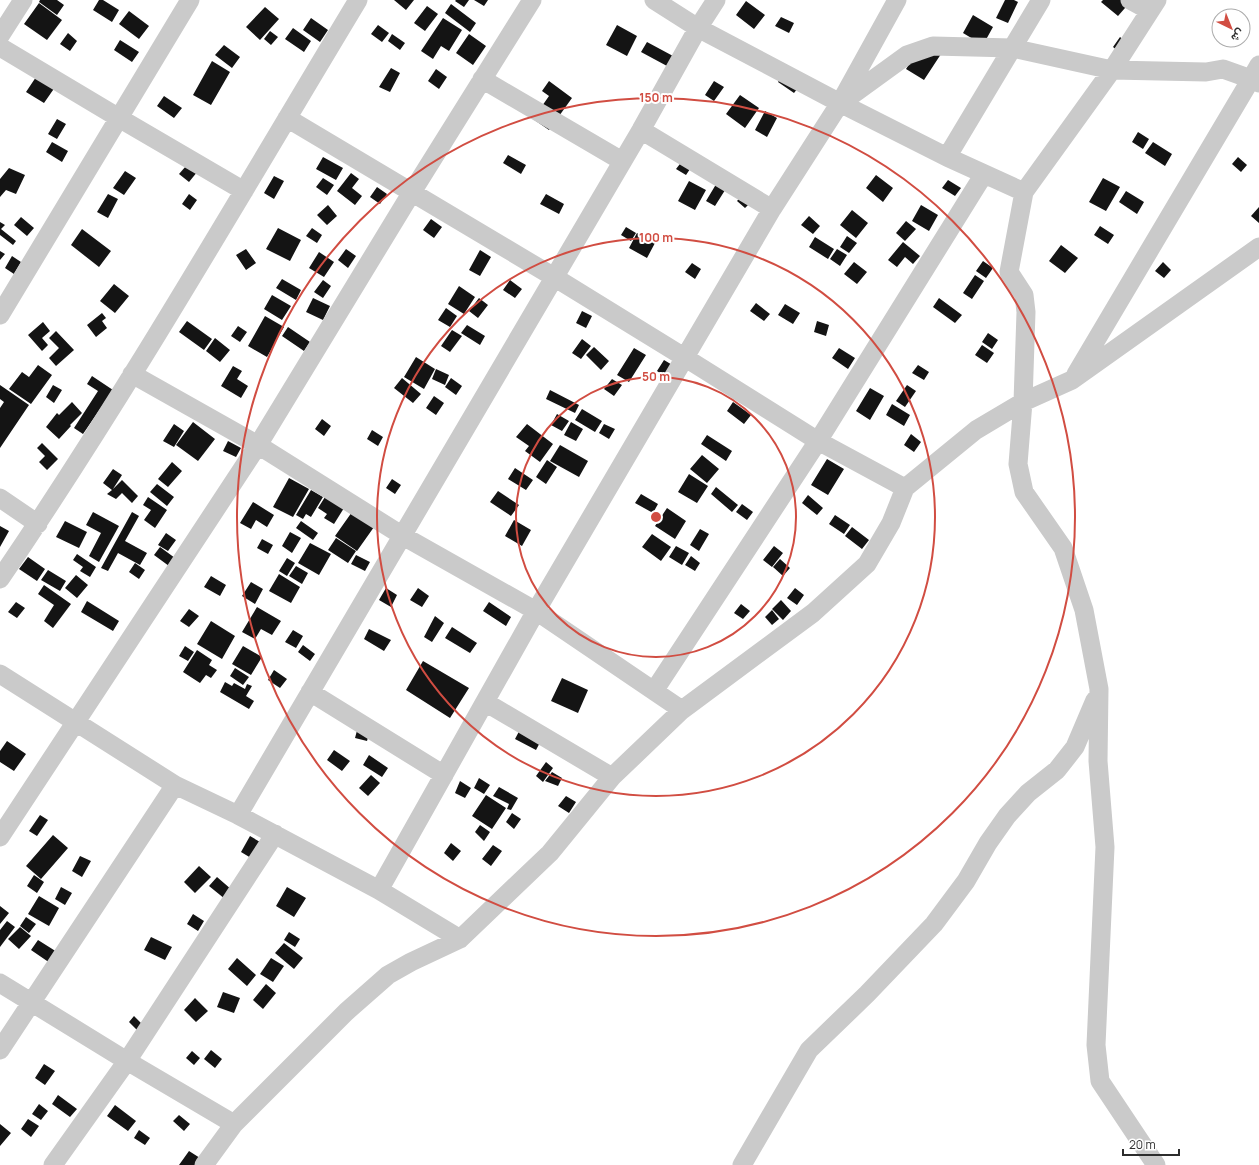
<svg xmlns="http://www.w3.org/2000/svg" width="1259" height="1165" viewBox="0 0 1259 1165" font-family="Manrope,Vazirmatn,sans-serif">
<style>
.building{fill:#141414}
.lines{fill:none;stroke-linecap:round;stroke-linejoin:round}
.minor{stroke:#cacaca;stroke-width:19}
.ring{fill:none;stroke:#d14d42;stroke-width:2}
.centre{fill:#d14d42;stroke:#fff;stroke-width:2}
.ring-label{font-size:12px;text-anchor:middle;font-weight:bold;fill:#d14d42;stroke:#fff;stroke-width:4;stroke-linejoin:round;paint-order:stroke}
</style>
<rect width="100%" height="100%" fill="#fff"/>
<!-- building -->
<path class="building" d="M40,0H57L64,5L57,15L39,2Z
M99,0H103L119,10L112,22L93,10Z
M394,0H414L406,10Z
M456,0H469L464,7L455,1Z
M474,0H488L484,6Z
M1005,0H1014L1018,2L1008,23L996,18Z
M1103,0H1132L1118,16L1101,2Z
M746,1L765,15L754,29L736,15Z
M39,3L62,20L47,40L24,24Z
M451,4L476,23L470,32L445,13Z
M427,6L438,14L425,31L414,23Z
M265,7L279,19L260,40L246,27Z
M129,11L149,26L139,39L119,24Z
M973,15L993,27L983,45L963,33Z
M781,17L794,23L789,33L775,26Z
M311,18L328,30L320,42L303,30Z
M443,18L462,30L449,51L441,46L433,59L421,51Z
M378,25L389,33L382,42L371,34Z
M617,25L637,36L627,56L606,45Z
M293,28L311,41L304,52L285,39Z
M270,31L278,37L271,45L264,39Z
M68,33L77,41L70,51L60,44Z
M392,34L405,43L400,50L388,41Z
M469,34L486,46L473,65L456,53Z
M1120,37L1130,45L1123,55L1113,47Z
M120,40L139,52L132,62L114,50Z
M647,42L673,56L667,66L641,52Z
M923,43L941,54L924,80L906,69Z
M224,45L240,57L232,68L215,55Z
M212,61L230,72L211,105L193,95Z
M42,68L60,80L44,103L26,92Z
M391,68L400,73L390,92L379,87Z
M436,69L447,77L439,89L428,81Z
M784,73L801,84L794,93L778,82Z
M549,81L572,98L549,130L533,119L549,96L542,91Z
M714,81L724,87L714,101L705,95Z
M740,95L759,108L745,128L726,114Z
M164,96L182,108L174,118L157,106Z
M765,111L777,118L767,137L755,130Z
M57,119L66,124L57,139L48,134Z
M1138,132L1149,139L1143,149L1132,142Z
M52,142L68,151L62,162L46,152Z
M1153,142L1172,154L1165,166L1145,153Z
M508,155L526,165L521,174L503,163Z
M323,157L343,168L336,180L316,169Z
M1238,157L1247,165L1241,172L1232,164Z
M193,158L202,166L189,182L179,174Z
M683,160L692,166L686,175L676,169Z
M9,168L25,175L16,194L6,190L0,197V179Z
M125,171L136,178L124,195L113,188Z
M351,173L359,179L352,188L362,196L355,205L337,191Z
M876,175L893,188L883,202L866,188Z
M274,176L284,181L274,199L264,193Z
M323,178L334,185L327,195L316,187Z
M1103,178L1120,187L1106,211L1089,202Z
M948,180L961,188L955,196L942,188Z
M689,181L706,190L695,210L678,201Z
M718,181L727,187L715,206L706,201Z
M377,187L387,194L380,204L370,197Z
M1126,191L1144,202L1137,214L1119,202Z
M744,193L752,201L745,208L737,201Z
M108,194L118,199L108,218L97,212Z
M189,194L197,200L190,210L182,204Z
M546,194L564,204L559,214L540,204Z
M328,205L337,216L327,225L317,215Z
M921,205L938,215L929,231L912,221Z
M1259,207V223L1251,216Z
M852,210L868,223L856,238L840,225Z
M809,216L820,226L813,234L801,225Z
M21,217L34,228L27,236L14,225Z
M431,219L442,227L434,238L423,230Z
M906,221L916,229L905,241L896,233Z
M0,222L5,225L1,229L16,241L13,245L0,235Z
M1100,226L1114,235L1108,244L1094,235Z
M626,227L636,233L631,241L621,235Z
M278,228L301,240L290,261L266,249Z
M312,228L322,235L317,243L306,236Z
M82,229L111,251L99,267L71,245Z
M637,233L655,243L647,258L629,248Z
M847,236L857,243L849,253L840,247Z
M815,237L834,249L828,259L809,247Z
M903,242L920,256L913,264L905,257L897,267L888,260Z
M1061,245L1078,258L1065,273L1049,261Z
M246,249L256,263L246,270L236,255Z
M346,249L356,256L348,268L338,260Z
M837,249L847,255L840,266L830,259Z
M480,250L491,257L480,276L469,270Z
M0,251L5,254L0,260Z
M319,252L334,262L324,277L309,268Z
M12,256L21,262L14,274L5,268Z
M983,261L993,268L986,278L976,271Z
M854,262L867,272L857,284L844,274Z
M1163,262L1171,270L1164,278L1155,271Z
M692,263L701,269L695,279L685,272Z
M975,275L984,281L972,299L963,293Z
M282,279L301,290L296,300L276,288Z
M323,280L331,286L323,298L314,292Z
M510,280L522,289L515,298L503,290Z
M114,284L129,296L115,313L100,301Z
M459,286L475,297L464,314L448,304Z
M272,295L291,306L282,320L264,309Z
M313,298L330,306L323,320L306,312Z
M479,298L488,305L478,318L469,311Z
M939,298L962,315L955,323L933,307Z
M756,303L770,314L764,321L750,311Z
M785,304L800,313L793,324L778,315Z
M446,308L457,316L450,327L438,320Z
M582,311L592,316L586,328L576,323Z
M102,313L106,318L102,321L107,328L96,337L87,325Z
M265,316L284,327L267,357L248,346Z
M187,321L212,339L204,350L179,332Z
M817,321L829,325L826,336L814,332Z
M43,322L50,331L42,338L48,345L42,351L28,335Z
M467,325L485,336L480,345L461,333Z
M238,326L247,332L240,342L231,336Z
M288,327L310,342L304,351L282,336Z
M452,330L462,336L450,352L441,346Z
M56,331L74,350L56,366L49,358L59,348L49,338Z
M988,333L998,340L992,349L982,342Z
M215,338L230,350L220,362L206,351Z
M582,339L591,346L581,359L572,353Z
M982,345L994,353L987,363L975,355Z
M594,347L609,361L601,370L586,355Z
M634,348L646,355L629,382L617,375Z
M839,348L855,358L848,369L832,358Z
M416,357L435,369L424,389L404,377Z
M664,360L674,366L667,378L657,371Z
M38,365L52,375L31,404L9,389L22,372L29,377Z
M918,365L929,372L924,380L912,373Z
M233,366L242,371L237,379L248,386L241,398L221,386Z
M436,369L449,375L445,385L432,379Z
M92,376L113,390L83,434L74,428L98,391L87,384Z
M402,378L421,394L413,403L394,388Z
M451,378L462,386L456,395L445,387Z
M612,379L622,385L614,396L604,389Z
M0,385L29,405L0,448V408L4,402L0,399Z
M53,385L62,390L54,403L46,397Z
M907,385L916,391L905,407L896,401Z
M870,388L884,396L870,420L856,411Z
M550,390L579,405L575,413L546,399Z
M434,396L444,403L436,415L426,408Z
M72,402L82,413L70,425L71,426L59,439L46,427L57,413L59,415Z
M733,402L751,415L744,424L727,411Z
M892,404L910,415L904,426L886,415Z
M582,409L602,421L595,432L575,420Z
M557,414L569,421L562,431L551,425Z
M322,419L331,426L324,436L315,429Z
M193,422L215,439L198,461L176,445Z
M571,422L583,429L576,441L564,435Z
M174,424L184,431L174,447L163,441Z
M527,424L553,444L540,462L525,451L529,446L516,437Z
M604,424L615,429L609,439L599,433Z
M372,430L383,437L378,446L367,439Z
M911,434L921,442L914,452L904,445Z
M707,435L732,451L726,461L701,444Z
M228,441L241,448L236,457L223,451Z
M42,443L58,459L47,470L39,462L45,456L37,448Z
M560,445L588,461L579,477L550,461Z
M702,455L719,469L707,483L690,469Z
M827,459L844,469L828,495L811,485Z
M547,460L557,467L546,484L536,477Z
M172,462L182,471L168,487L158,479Z
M515,468L533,480L526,490L508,479Z
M113,469L122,475L113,489L122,480L138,496L132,503L122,493L116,499L107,494L112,490L103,483Z
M689,474L708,486L697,503L678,492Z
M289,478L309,489L293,517L273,507Z
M392,479L401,485L395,494L386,488Z
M157,484L174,497L167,506L150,492Z
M716,487L738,505L732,512L711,494Z
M311,490L323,497L311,517L306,514L303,519L296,515Z
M498,491L519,505L511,516L490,502Z
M641,494L658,504L653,513L635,503Z
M808,495L823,508L817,515L802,503Z
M148,497L167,510L155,528L144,520L151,510L143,505Z
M325,497L344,508L334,524L324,518L327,514L318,508Z
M253,502L274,515L267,527L256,520L251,529L240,523Z
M742,504L753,512L747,520L736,512Z
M667,508L686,521L675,539L655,526Z
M93,512L119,526L99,562L89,556L101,533L86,525Z
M132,512L139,516L125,541L147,553L140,565L118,553L108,571L101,568Z
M352,512L374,527L357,551L335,536Z
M835,515L850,525L844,534L829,524Z
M514,520L531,530L522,546L505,536Z
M65,521L87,532L79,548L56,537Z
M301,521L318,533L313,540L296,528Z
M0,526L9,531L0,547Z
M852,527L869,540L862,549L845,536Z
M700,529L709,534L699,551L690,545Z
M290,532L301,538L292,553L282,546Z
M166,533L176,540L168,551L158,545Z
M652,534L671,547L661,561L642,547Z
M336,538L356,551L348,563L328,550Z
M262,539L273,545L268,554L257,548Z
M310,543L331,554L319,575L298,563Z
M676,546L689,553L682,565L669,557Z
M774,546L783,553L772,567L763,560Z
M160,547L175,558L169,566L154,555Z
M77,554L96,567L90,577L80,571L83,567L73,560Z
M356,555L370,562L365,571L351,564Z
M691,556L700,563L695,571L685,565Z
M28,557L45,569L37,581L19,569Z
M287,558L295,563L287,576L279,571Z
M780,559L790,568L783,576L773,567Z
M135,563L145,570L139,579L129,572Z
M296,566L308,573L302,584L289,576Z
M48,570L66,581L60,591L41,580Z
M279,574L300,587L291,603L269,591Z
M76,575L88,585L77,598L65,588Z
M211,576L226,585L220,596L204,587Z
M251,582L263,589L255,604L242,596Z
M44,585L71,604L53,628L44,621L54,605L38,594Z
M386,588L397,595L391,607L379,600Z
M418,588L429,596L422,607L410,600Z
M795,588L804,595L797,605L787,598Z
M781,600L791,611L783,620L772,609Z
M87,601L119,621L113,631L81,612Z
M16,602L25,608L17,618L8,612Z
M489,602L511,617L506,626L483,611Z
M741,604L750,611L743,619L734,613Z
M257,607L281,621L272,635L261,629L255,639L242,632Z
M189,609L199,616L189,627L180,621Z
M772,610L779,619L772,625L765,617Z
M435,616L444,623L432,642L424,637Z
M211,621L235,636L222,659L197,644Z
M452,627L477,643L470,653L445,638Z
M369,629L391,640L384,651L364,639Z
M293,630L303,636L296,648L285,642Z
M303,645L315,654L310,661L298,652Z
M185,646L194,652L188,661L179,656Z
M243,646L262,657L251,675L232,664Z
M197,650L212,660L209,665L217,670L211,678L206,675L200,683L183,672Z
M423,661L469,688L450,718L406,690Z
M235,668L249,677L243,685L230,676Z
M274,670L287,679L280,688L268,680Z
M562,678L588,690L578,713L551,701Z
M225,682L232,686L234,683L245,689L247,684L252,686L246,696L254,701L249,709L220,692Z
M524,722L545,733L536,750L515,739Z
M359,723L371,727L367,741L355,738Z
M7,741L26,754L14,771L0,762V751Z
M334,750L350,761L342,771L327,760Z
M369,755L388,768L382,777L363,765Z
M546,762L553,768L543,782L536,776Z
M552,772L562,778L558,786L545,781Z
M371,775L380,783L368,796L359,788Z
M479,778L490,785L484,794L474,788Z
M460,781L471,788L465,798L455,793Z
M499,787L518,798L511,810L507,809L509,804L493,796Z
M486,795L506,808L492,829L472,816Z
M566,796L576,802L569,813L558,806Z
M512,813L521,819L514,829L506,822Z
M40,815L48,820L37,836L29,831Z
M480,825L490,832L484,841L475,832Z
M53,835L68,848L41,879L26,866Z
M250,836L260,842L251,858L241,852Z
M451,843L461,851L453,861L444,853Z
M493,845L502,851L491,866L482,859Z
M80,856L91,861L82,877L72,871Z
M199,866L211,877L195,893L184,882Z
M34,875L44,882L37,893L27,886Z
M217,877L232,890L225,899L209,886Z
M61,887L72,893L65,905L55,899Z
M287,887L306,898L294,917L276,906Z
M39,896L59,908L49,926L28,914Z
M0,906L9,913L0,924Z
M193,914L204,921L198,931L187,924Z
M26,917L36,924L29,933L20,926Z
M7,921L15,927L0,947V930Z
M20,927L31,936L19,949L8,939Z
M289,932L300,939L295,947L284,940Z
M151,937L172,947L165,960L144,950Z
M38,940L57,952L50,963L31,950Z
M284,943L303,958L294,969L275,953Z
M237,958L256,975L247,986L228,969Z
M271,958L284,966L273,982L260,974Z
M266,984L276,993L263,1009L253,1000Z
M223,992L240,998L234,1013L217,1007Z
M195,998L208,1011L196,1022L184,1010Z
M134,1016L144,1026L139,1032L129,1022Z
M211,1050L222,1059L215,1068L204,1059Z
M192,1051L200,1058L194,1065L186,1058Z
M44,1064L55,1071L45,1085L35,1078Z
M58,1095L77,1109L70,1117L52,1104Z
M39,1104L48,1111L41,1120L32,1114Z
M115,1105L136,1121L128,1131L107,1116Z
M179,1115L190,1124L184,1131L173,1121Z
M28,1119L39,1126L31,1137L21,1129Z
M0,1124L11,1133L0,1146Z
M139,1130L150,1138L145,1145L134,1138Z
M189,1151L200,1158L195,1165H179Z"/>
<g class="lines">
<!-- minor -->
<path class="minor" d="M654,0L698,28L840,103L947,157L1024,192
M1130,0L1150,11
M0,36L23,0
M0,47L119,118L244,191
M482,79L622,161
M845,100L907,55L933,46L1012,48L1112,70L1206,72L1223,69L1251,79L1259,65
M287,118L554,277L684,357L818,441L905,488
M641,130L772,209
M947,157L1041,0
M0,315L190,0
M132,374L258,445L403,536L536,611L682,710
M1076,374L1251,79L1259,83
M0,498L38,524
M0,579C128,391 241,194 358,0
M0,674L175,785L238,815L379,890L460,939
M654,691L818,441L984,174
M310,692L444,775
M485,702L612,777
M238,815L641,130L698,28L716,0
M0,837L258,445L412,192L532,0
M379,890L536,611L772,209L840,103L897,0
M0,983L127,1061L234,1124
M0,1050L175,785
M53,1165L127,1061L275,834
M204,1165L234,1124L346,1012L388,975L411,962L460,939L550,853L612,777L682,710L813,613L867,564L891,523L905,488L976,430L1023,402L1072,380L1259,247
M742,1165L809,1050L867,994L934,924L966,881L988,843L1007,816L1028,793L1057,770L1075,747L1095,700
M1156,1165L1100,1081L1096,1045L1105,847L1098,761L1099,689L1084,610L1063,548L1024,492L1018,464L1023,402L1026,312L1024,295L1009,272L1024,192L1112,70L1157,0"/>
</g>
<!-- distance rings -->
<g class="ring">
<circle cx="656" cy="517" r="140"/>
<circle cx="656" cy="517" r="279"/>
<circle cx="656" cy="517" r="419"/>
</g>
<circle cx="656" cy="517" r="6" class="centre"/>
<g class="ring-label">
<text x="656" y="102">150 m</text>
<text x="656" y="242">100 m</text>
<text x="656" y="381">50 m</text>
</g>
<!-- north arrow -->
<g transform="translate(1231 28) rotate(137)"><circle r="19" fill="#ffffff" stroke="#ababab"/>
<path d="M0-3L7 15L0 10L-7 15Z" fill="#d14d42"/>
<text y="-6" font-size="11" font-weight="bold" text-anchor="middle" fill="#2d2d2d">ش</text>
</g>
<!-- scale -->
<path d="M1123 1149v6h56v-6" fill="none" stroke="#2d2d2d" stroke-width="2"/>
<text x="1129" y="1149" font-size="12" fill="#2d2d2d" stroke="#ffffff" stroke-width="3" paint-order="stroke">20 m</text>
</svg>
